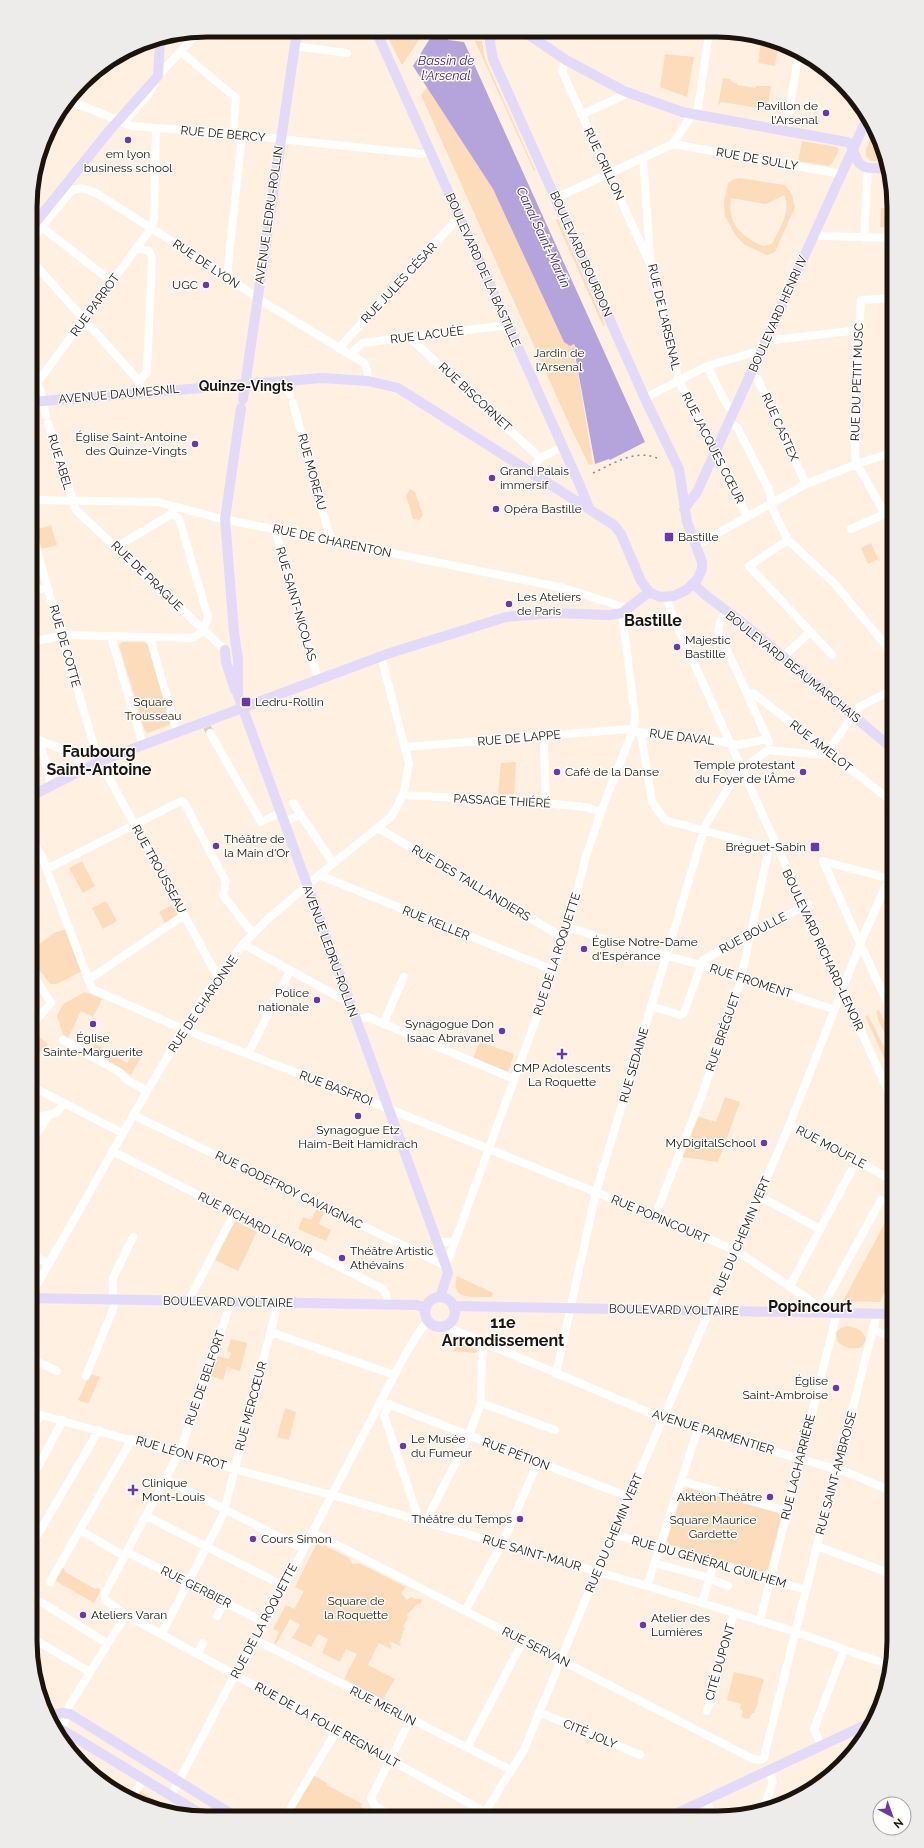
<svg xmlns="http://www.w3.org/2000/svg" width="924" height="1848" viewBox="0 0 924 1848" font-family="Raleway,sans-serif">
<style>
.green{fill:#fcdcbb;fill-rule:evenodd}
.water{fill:#b5a3dc}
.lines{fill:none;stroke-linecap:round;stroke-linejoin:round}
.minor-tunnel{stroke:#ddcfc1;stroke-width:8;stroke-dasharray:8 4;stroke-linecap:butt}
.minor{stroke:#fff;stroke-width:8}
.major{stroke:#e3d9f8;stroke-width:10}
.rail{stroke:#93887c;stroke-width:1.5;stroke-dasharray:2 4;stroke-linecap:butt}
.poi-dot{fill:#6b37ae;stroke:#fff;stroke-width:1.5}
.labels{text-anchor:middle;stroke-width:3;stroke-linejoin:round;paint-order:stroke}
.poi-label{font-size:12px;fill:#1c140b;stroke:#fff;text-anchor:start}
.street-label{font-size:12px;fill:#1c140b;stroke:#fff}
.park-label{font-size:12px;fill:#38250f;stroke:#fff}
.water-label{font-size:13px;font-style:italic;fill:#42276a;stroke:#fff}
.quarter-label{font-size:14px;font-weight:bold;fill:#1c140b;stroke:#fff}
.district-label{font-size:16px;font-weight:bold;fill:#1c140b;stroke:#fff}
.rim{fill:none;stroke:#1c140b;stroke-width:5}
</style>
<rect width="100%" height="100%" fill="#fff0e1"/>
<!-- green -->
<path class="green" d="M392,31H425L402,65L388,38Z
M475,41H482L485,59L535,170L534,171Z
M761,43L778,46L775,66L758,63Z
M665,54L694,57L687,97L660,87Z
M723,78L730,79L731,82L737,83L738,85L756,88V86H771L767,114L766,109L721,102L718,106Z
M427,87L493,189L564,342L570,346L574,344L576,348L572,349L578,373L593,464L589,465L570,426L421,95Z
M875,130L885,150L887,162L871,161L866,156V149Z
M802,141L837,147L839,150L832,164L829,166L798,161Z
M740,178L785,185L792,195L795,207L775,252L767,255L745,245L736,236L725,216L724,203L728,183L734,179ZM784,195C792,211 779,229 772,244L763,246C741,236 727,224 731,198L766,204Z
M881,208H892L891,227H880Z
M558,219L605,325L603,326L556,220Z
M410,489L415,492L423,515L419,520L413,519L406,495Z
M51,525L57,545L42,549L36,530Z
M871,543L878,559L868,564L861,548Z
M122,642H144L148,645L171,721L169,725L148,733L145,731L119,645Z
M516,762L514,794H498L501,763Z
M82,861L95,886L83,893L69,868Z
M106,901L117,921L103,929L92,908Z
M172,905L178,915L165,923L159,912Z
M66,929L82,971L57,984H50L31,959V950L54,933Z
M85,992L102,999L93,1017L81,1011L68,1038L63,1034L57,1016L63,1004Z
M879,1010L894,1042V1050L879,1022L876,1011Z
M868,1015C876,1032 894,1061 894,1080L865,1016Z
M39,1037L48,1044L43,1051L42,1050L37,1055L31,1047Z
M480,1042L514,1054L508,1072L473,1058Z
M95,1044L127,1063L136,1047L144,1052L131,1075L91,1052Z
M725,1097L740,1102L718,1162L682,1157L697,1119L699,1117L716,1122Z
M894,1206V1272L880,1302L843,1301Z
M317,1208L324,1212L319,1224L331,1230L326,1241L298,1229L303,1217L311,1220Z
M235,1221L257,1232L238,1271L215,1260Z
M457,1276L493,1293L492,1297C476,1296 449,1303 457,1276Z
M847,1326C855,1327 864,1330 866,1339L862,1347C852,1350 844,1348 837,1341L836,1332L841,1328Z
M231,1339L247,1343L240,1371L227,1367L223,1380L211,1376L218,1356L229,1359L231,1353L227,1351Z
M452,1339L477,1350L476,1353L453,1351L455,1348L452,1342Z
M90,1374L100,1377L88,1404L78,1400Z
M285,1408L296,1412L289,1440L277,1437Z
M688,1488L778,1513L781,1518L768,1569L763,1572L670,1545L667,1540L683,1491Z
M317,1543L323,1547L324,1545L349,1558L352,1564L359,1563L406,1587L401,1593L407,1600L411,1597L415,1599H422L421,1603L417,1604L411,1611L407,1614L408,1618L403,1627L405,1628L401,1636L402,1637L399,1643L401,1644L400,1646L390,1641L389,1644L392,1646L391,1649L379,1643L368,1665L395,1679L383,1699L344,1679L357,1654L346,1649L340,1662L322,1653L328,1639L318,1634L311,1647L292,1638L300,1625L290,1619L276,1644L274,1643L279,1632L273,1629L286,1605L294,1609L301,1597L302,1594H303V1591L295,1587Z
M61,1568H64L65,1572L95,1589L100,1588V1592L94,1603L54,1580Z
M734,1672L764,1679L758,1699V1703L754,1713H752L749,1719L741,1717L743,1710L740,1709L741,1704L727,1700Z
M313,1775L327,1783V1785L362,1804L360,1809L361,1807L368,1811L364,1817H296L290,1814Z
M140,1791L157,1801L155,1809L139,1804L133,1800Z"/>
<!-- water -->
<path class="water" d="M442,31H449L448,40L464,42L645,442L610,460L609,459L595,464L575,354L572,349L576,348L574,344L570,346L564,342L493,189L413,66L429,40L432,38H441Z"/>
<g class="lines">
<!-- minor-tunnel -->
<path class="minor-tunnel" d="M207,727L210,733"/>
<!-- minor -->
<path class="minor" d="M294,46L347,53
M181,52L236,98L233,134
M566,60L562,71L649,262
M68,103L83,106L132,126L233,134L422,154L429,151
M581,115L624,95L627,92
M123,123L148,95L158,76L198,32
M786,130L799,51
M673,144L841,174
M673,144L689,119L698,108L709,33
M643,158L651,268L679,381L747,516
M72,190L82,188L96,193L228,277L257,298L364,363L367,370L368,381
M556,198L673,144
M42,227L112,282
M814,234L823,236L894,238
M864,238L868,167
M31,240L72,190
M137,248L149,251L152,259L147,368V372L139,381
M31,260L139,381L141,392
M227,276L242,135
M409,337L540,458
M765,341L859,330
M339,348L459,217
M350,355L362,343L508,325
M707,366L727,405L733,411
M31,369L41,393L46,415
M753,369L806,484
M286,380L290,395
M37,383L152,227L154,219L156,128
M645,398L707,366L762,350
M293,403L331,541
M729,422L738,428L740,433L769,490L773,510L788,540L834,583L894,655
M48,423L76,510L225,650
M531,472L540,458L563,447
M31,500L158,502L218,518L564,588L629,609
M275,529L318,679
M851,529L885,514L857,464L855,457V407L861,300L894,298
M31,531L97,756L218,977
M788,540L749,566L832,655
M697,545L806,484L857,464L894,452
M116,547L170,515L174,510
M31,592L47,587
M666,597L673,617L894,1104
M726,611L720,622L718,630L769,742
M111,637L143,745
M150,638L177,732
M31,642L66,635L191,638C202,636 205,626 208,617L179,518L171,514
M783,657L810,632
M748,695L753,693L894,803
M210,733L261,822L280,813
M641,733L652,802L665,820L769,848
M31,737L75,754L83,768
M40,741L51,785
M544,745L546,803
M406,747L629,729L637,732L666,734L723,742L737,745L767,739
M402,795L521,801L586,807L601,812
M293,803L333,863
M283,822L301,815
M378,828L564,938
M31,837L42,857L92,989L183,1029L387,1108L655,1216L737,1251L814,1303L819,1313
M823,861L894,1018
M823,861L894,880
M47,869L181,801L185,804L226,882L223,895L253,934
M319,875L553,970
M568,927L604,939L701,965L835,1010
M243,944L340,998L347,996
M88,980L184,915
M651,1006L680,1015L684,1013L703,960L808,904
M356,1020L368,1017L514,1079
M383,1024L404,977
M31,1026L51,1003L31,971
M63,1040L121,1073L127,1080L147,1091
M248,1054L290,971
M31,1086L122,1133
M133,1115L446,1266L542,1003L568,927L586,856L601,812L634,727L635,717L622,613
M31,1119L56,1113L64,1104
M790,1125L894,1181
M31,1142L50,1114
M112,1151L383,1289L386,1294L387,1305
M759,1196L820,1229
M655,1216L701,1098L740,983L769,848
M437,1242H454
M30,1254L49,1264
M790,1286L857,1160
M30,1297L147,1091L202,1000L224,969L243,944L269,918L336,861L391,817L397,807L404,791L409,764L381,656
M113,1300V1278L133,1237
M191,1301V1296L234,1214
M231,1302L181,1449L104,1595L105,1600L126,1615L485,1812
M819,1313L881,1200
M449,1324L452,1329L669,1421L846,1472L894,1492
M873,1329L894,1339
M271,1332L394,1375
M30,1358L57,1371
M556,1374L596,1192L705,826L737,773L768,750L823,755L828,751L859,707L894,689
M86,1376L113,1309L115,1300
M380,1401L629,1497
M481,1403L555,1430
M389,1404L384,1415L419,1520
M30,1412L230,1468L339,1497L647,1586L796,1632L891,1666
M30,1436L41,1415
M165,1479L303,1549
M681,1481L787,1511
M30,1482L63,1420
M146,1516L284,1586
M426,1521L467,1440L481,1403L482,1361L485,1343
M80,1530L124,1556
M312,1532L753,1759L761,1760L764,1758L765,1753L817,1546L877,1314
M613,1534L806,1590
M817,1546L894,1575
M30,1548L93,1440L98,1430
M127,1552L265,1623
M654,1563L706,1577L728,1586
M50,1582L132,1439
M647,1586L698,1429
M41,1602L108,1644
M702,1603L714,1564
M465,1611L504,1540L538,1462
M217,1616L225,1602
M760,1621L837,1313
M162,1633L223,1515L278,1303
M30,1637L90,1672
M256,1640L511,1770
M198,1653L203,1643
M707,1711L734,1613
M539,1712L640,1755
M62,1730L69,1706L126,1615
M821,1745L814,1729L844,1650
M467,1748L523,1641
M171,1796L232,1680L241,1669L406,1353L423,1326L430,1323
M130,1799L144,1779
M707,1800L709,1808L707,1818
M763,1810L773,1782L769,1770
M285,1817L337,1730
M395,1817L375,1806L371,1798L410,1720
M482,1817L524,1750L595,1576L787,1131L863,937L894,868"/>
<!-- major -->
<path class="major" d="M376,31L579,483L589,508
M519,32L529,35L566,60L624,91L682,112L847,142C857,147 852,162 865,167C871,169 881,168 888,168
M31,228L109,131L158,76L160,39
M243,399L297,31
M31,402L322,378L368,381L398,388L614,525L621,534L641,581L649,592L660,597L674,596L686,590L697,580L702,569V562L687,522L679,469L647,403L493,59L490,42L492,32
M241,408L225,519L234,632L238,659V695L446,1266L448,1273L440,1297
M684,509L697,492L868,116
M693,584L708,597L744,624L894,750
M225,650L226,662L235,690
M31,796L100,761L390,653L506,617L553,613L610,615L622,613L649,592
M425 1312a15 15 0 1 1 30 0a15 15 0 1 1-30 0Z
M30,1298L417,1305L426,1308
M453,1306L894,1314
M48,1716L62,1713L70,1714L236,1817
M55,1730H62L71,1735L206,1817
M667,1818L874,1721"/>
<!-- rail -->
<path class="rail" d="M593,473C613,464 634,449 657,458"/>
</g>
<!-- markers -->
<g class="poi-dot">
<circle cx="826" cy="113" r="4"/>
<circle cx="128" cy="140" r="4"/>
<circle cx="206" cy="285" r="4"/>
<circle cx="195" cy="444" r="4"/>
<circle cx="492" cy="478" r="4"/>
<circle cx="496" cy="509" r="4"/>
<rect x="664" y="532" width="10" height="10" rx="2"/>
<circle cx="509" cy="604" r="4"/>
<circle cx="677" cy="647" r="4"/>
<rect x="241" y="697" width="10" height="10" rx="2"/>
<circle cx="557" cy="772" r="4"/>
<circle cx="803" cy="772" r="4"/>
<circle cx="216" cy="846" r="4"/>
<rect x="810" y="842" width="10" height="10" rx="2"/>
<circle cx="584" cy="949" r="4"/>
<circle cx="317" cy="1000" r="4"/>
<circle cx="93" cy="1024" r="4"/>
<circle cx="502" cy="1031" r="4"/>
<path d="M560 1048h4v4h4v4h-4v4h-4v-4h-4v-4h4z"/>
<circle cx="358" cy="1116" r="4"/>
<circle cx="764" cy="1143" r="4"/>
<circle cx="342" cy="1258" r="4"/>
<circle cx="836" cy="1388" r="4"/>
<circle cx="403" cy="1446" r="4"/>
<path d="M131 1484h4v4h4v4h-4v4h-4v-4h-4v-4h4z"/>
<circle cx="770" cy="1497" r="4"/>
<circle cx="520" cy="1519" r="4"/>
<circle cx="253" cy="1539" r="4"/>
<circle cx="83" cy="1615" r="4"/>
<circle cx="643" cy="1625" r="4"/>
</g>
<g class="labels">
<!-- poi labels -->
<g class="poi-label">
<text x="818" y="110" text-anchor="end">Pavillon de<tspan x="818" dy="14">l'Arsenal</tspan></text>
<text x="128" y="158" text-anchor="middle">em lyon<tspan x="128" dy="14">business school</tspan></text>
<text x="198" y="289" text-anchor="end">UGC</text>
<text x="187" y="441" text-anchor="end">Église Saint-Antoine<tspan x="187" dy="14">des Quinze-Vingts</tspan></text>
<text x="500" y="475">Grand Palais<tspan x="500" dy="14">immersif</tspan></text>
<text x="504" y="513">Opéra Bastille</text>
<text x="678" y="541">Bastille</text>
<text x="517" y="601">Les Ateliers<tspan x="517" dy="14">de Paris</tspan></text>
<text x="685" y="644">Majestic<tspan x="685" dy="14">Bastille</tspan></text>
<text x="255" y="706">Ledru-Rollin</text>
<text x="795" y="769" text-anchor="end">Temple protestant<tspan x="795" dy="14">du Foyer de l'Âme</tspan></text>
<text x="565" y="776">Café de la Danse</text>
<text x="224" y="843">Théâtre de<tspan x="224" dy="14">la Main d'Or</tspan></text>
<text x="806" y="851" text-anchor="end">Bréguet-Sabin</text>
<text x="592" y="946">Église Notre-Dame<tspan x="592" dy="14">d'Espérance</tspan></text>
<text x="309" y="997" text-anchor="end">Police<tspan x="309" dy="14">nationale</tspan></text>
<text x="494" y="1028" text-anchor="end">Synagogue Don<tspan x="494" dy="14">Isaac Abravanel</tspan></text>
<text x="93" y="1042" text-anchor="middle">Église<tspan x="93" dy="14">Sainte-Marguerite</tspan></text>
<text x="562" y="1072" text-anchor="middle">CMP Adolescents<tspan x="562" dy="14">La Roquette</tspan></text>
<text x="358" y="1134" text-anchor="middle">Synagogue Etz<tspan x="358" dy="14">Haim-Beit Hamidrach</tspan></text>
<text x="756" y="1147" text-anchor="end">MyDigitalSchool</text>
<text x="350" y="1255">Théâtre Artistic<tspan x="350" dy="14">Athévains</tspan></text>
<text x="828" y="1385" text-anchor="end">Église<tspan x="828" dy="14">Saint-Ambroise</tspan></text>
<text x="411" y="1443">Le Musée<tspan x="411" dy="14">du Fumeur</tspan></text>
<text x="142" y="1487">Clinique<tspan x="142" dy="14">Mont-Louis</tspan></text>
<text x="762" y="1501" text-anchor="end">Aktéon Théâtre</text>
<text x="512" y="1523" text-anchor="end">Théâtre du Temps</text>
<text x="261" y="1543">Cours Simon</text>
<text x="91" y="1619">Ateliers Varan</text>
<text x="651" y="1622">Atelier des<tspan x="651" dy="14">Lumières</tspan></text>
</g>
<!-- street labels -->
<g class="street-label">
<text transform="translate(223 134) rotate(5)" y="4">RUE DE BERCY</text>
<text transform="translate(757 159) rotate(10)" y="4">RUE DE SULLY</text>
<text transform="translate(604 164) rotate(65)" y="4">RUE CRILLON</text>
<text transform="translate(269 215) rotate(-82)" y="4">AVENUE LEDRU-ROLLIN</text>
<text transform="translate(581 254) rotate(66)" y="4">BOULEVARD BOURDON</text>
<text transform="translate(206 264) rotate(34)" y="4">RUE DE LYON</text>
<text transform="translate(483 270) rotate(66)" y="4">BOULEVARD DE LA BASTILLE</text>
<text transform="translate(399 283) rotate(-47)" y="4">RUE JULES CÉSAR</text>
<text transform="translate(95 305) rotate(-54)" y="4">RUE PARROT</text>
<text transform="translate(778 314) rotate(-66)" y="4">BOULEVARD HENRI IV</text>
<text transform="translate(664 317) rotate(77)" y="4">RUE DE L'ARSENAL</text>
<text transform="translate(427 335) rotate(-7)" y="4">RUE LACUÉE</text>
<text transform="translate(857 382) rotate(-88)" y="4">RUE DU PETIT MUSC</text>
<text transform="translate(119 394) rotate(-5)" y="4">AVENUE DAUMESNIL</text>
<text transform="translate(475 397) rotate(43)" y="4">RUE BISCORNET</text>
<text transform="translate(780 427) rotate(66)" y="4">RUE CASTEX</text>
<text transform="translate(713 448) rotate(63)" y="4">RUE JACQUES CŒUR</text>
<text transform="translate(60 462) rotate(73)" y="4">RUE ABEL</text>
<text transform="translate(312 472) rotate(75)" y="4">RUE MOREAU</text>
<text transform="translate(332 541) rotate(12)" y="4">RUE DE CHARENTON</text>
<text transform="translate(147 576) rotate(44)" y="4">RUE DE PRAGUE</text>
<text transform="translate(296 604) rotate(74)" y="4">RUE SAINT-NICOLAS</text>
<text transform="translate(65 646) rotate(74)" y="4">RUE DE COTTE</text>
<text transform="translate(793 667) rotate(39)" y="4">BOULEVARD BEAUMARCHAIS</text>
<text transform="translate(682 737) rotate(7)" y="4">RUE DAVAL</text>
<text transform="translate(519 738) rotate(-5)" y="4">RUE DE LAPPE</text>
<text transform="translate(821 746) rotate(38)" y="4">RUE AMELOT</text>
<text transform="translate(502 801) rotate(3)" y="4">PASSAGE THIÉRÉ</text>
<text transform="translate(159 869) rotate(61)" y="4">RUE TROUSSEAU</text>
<text transform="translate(471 883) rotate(31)" y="4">RUE DES TAILLANDIERS</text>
<text transform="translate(436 923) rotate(22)" y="4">RUE KELLER</text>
<text transform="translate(753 933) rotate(-28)" y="4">RUE BOULLE</text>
<text transform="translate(823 950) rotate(65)" y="4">BOULEVARD RICHARD-LENOIR</text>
<text transform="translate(330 951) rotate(70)" y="4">AVENUE LEDRU-ROLLIN</text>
<text transform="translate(557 954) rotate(-72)" y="4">RUE DE LA ROQUETTE</text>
<text transform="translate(751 981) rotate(18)" y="4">RUE FROMENT</text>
<text transform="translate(203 1004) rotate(-56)" y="4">RUE DE CHARONNE</text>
<text transform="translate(723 1032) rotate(-71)" y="4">RUE BRÉGUET</text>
<text transform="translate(634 1065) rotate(-74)" y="4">RUE SEDAINE</text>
<text transform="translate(336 1088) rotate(21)" y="4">RUE BASFROI</text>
<text transform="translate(831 1147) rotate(28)" y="4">RUE MOUFLE</text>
<text transform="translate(289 1190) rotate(26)" y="4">RUE GODEFROY CAVAIGNAC</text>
<text transform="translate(660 1219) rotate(23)" y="4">RUE POPINCOURT</text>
<text transform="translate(255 1224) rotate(27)" y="4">RUE RICHARD LENOIR</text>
<text transform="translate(742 1236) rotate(-67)" y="4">RUE DU CHEMIN VERT</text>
<text transform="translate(228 1302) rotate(1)" y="4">BOULEVARD VOLTAIRE</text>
<text transform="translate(674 1310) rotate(1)" y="4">BOULEVARD VOLTAIRE</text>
<text transform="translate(205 1378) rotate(-71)" y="4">RUE DE BELFORT</text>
<text transform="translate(251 1406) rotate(-75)" y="4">RUE MERCŒUR</text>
<text transform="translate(713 1432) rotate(17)" y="4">AVENUE PARMENTIER</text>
<text transform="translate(181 1453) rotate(16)" y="4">RUE LÉON FROT</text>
<text transform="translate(516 1454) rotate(21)" y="4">RUE PÉTION</text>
<text transform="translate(798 1467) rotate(-76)" y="4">RUE LACHARRIÈRE</text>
<text transform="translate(836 1473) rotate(-75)" y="4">RUE SAINT-AMBROISE</text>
<text transform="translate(614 1533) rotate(-67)" y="4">RUE DU CHEMIN VERT</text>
<text transform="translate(532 1553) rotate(16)" y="4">RUE SAINT-MAUR</text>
<text transform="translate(709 1562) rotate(16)" y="4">RUE DU GÉNÉRAL GUILHEM</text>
<text transform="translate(196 1587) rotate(27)" y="4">RUE GERBIER</text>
<text transform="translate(264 1621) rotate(-62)" y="4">RUE DE LA ROQUETTE</text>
<text transform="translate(536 1647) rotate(27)" y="4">RUE SERVAN</text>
<text transform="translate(720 1662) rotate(-74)" y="4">CITÉ DUPONT</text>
<text transform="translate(383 1706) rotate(27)" y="4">RUE MERLIN</text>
<text transform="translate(327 1725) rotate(29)" y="4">RUE DE LA FOLIE REGNAULT</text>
<text transform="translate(590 1734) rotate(23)" y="4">CITÉ JOLY</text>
</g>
<!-- park labels -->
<g class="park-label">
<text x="559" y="357">Jardin de<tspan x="559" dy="14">l'Arsenal</tspan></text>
<text x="153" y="706">Square<tspan x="153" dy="14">Trousseau</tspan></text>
<text x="713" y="1524">Square Maurice<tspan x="713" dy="14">Gardette</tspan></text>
<text x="356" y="1605">Square de<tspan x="356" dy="14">la Roquette</tspan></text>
</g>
<!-- water labels -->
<g class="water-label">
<text x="446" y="65">Bassin de<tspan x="446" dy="15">l'Arsenal</tspan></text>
<text transform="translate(544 237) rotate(65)" y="5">Canal Saint-Martin</text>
</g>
<!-- quarter labels -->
<g class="quarter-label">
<text x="246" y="391">Quinze-Vingts</text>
</g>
<!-- district labels -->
<g class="district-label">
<text x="653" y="626">Bastille</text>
<text x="99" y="757">Faubourg<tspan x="99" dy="18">Saint-Antoine</tspan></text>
<text x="810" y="1312">Popincourt</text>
<text x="503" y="1328">11e<tspan x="503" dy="18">Arrondissement</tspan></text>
</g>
</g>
<!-- crop -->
<path d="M0 0H924V1848H0ZM207 37H717A170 170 0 0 1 887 207V1641A170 170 0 0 1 717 1811H207A170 170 0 0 1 37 1641V207A170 170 0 0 1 207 37Z" fill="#edeceb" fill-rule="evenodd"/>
<path class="rim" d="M207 37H717A170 170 0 0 1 887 207V1641A170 170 0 0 1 717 1811H207A170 170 0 0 1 37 1641V207A170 170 0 0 1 207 37Z"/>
<!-- north arrow -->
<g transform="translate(892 1816) rotate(139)"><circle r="19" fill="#ffffff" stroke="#a4a19d"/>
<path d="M0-3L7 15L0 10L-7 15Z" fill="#6b37ae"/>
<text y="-6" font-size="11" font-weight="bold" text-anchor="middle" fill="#1c140b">N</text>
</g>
</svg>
